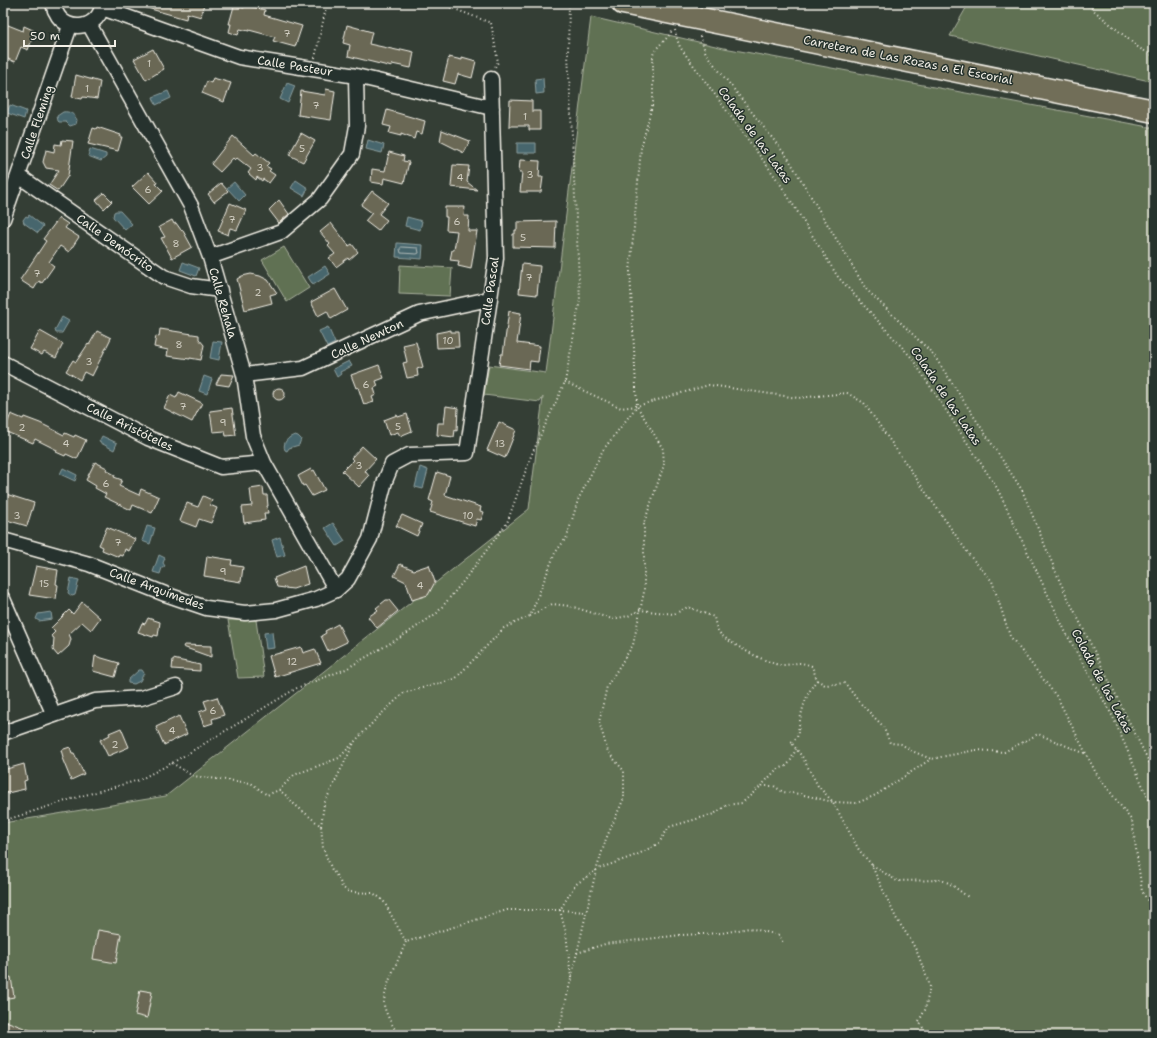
<svg xmlns="http://www.w3.org/2000/svg" width="1157" height="1038" viewBox="0 0 1157 1038" font-family="'Shantell Sans',sans-serif">
<style>
.green{fill:#607153;stroke:#aab19e}
.water{fill:#47666d;stroke:#8c9e9e}
.lines{fill:none;stroke-linecap:round;stroke-linejoin:round}
.shore{stroke:#afb9b7;stroke-width:1}
.building{fill:#6b6854;stroke:#f4f1e8}
.minor-casing{stroke:#f4f1e8;stroke-width:17}
.trunk-casing{stroke:#f4f1e8;stroke-width:25}
.path{stroke:#f4f1e8;stroke-width:2;stroke-dasharray:1 3;stroke-linecap:butt}
.minor{stroke:#26332d;stroke-width:14}
.trunk{stroke:#716e59;stroke-width:22}
.labels{text-anchor:middle;stroke-width:3;stroke-linejoin:round;paint-order:stroke}
.number-label{font-size:10px;fill:#d2cfc3}
.street-label{font-size:12px;fill:#f4f1e8;stroke:#26332d}
</style>
<rect width="100%" height="100%" fill="#343e35"/>
<filter id="ink" filterUnits="userSpaceOnUse"><feTurbulence type="fractalNoise" baseFrequency=".025" numOctaves="2"/><feDisplacementMap in="SourceGraphic" scale="8" xChannelSelector="R" yChannelSelector="G"/><feConvolveMatrix kernelMatrix="1 2 1 2 8 2 1 2 1" color-interpolation-filters="sRGB"/></filter>
<g filter="url(#ink)">
<!-- green -->
<path class="green" d="M969,3H1154V82L950,36Z
M591,17L724,48L1154,128V1035H3V823L166,796L529,509L543,397L540,402L484,395L489,365L546,373Z
M284,247L309,288L287,302L262,260Z
M400,265L452,268L450,296L399,294Z
M228,620H256L264,677L238,678Z"/>
<!-- water -->
<path class="water" d="M543,78L544,93L536,94L535,79Z
M287,83L295,86L288,103L280,99Z
M168,91L171,98L156,105L153,97Z
M10,105L26,111L24,119L7,113Z
M63,112C70,111 74,114 77,120L76,124L70,126L66,122H59L58,121L57,116Z
M368,140L384,145L382,153L366,149Z
M517,143H536V153H517Z
M90,149L106,154V157L101,161L88,156Z
M296,180L308,188L304,196L291,188Z
M234,182L245,195L239,201L227,188Z
M116,211H120L132,224L125,230L113,217L114,212Z
M29,215L43,226L38,233L24,223L23,220L26,216L28,217Z
M407,217L422,221L420,230L405,226Z
M397,243L423,245L422,259L396,257Z
M183,262L199,268L196,276L180,270Z
M325,266L330,274L313,285L308,277Z
M62,317L69,321L62,333H56L55,330Z
M328,327L335,343L327,347L319,331Z
M213,341L222,342L219,360L210,358Z
M349,361L352,366L340,372L341,374L337,377L333,369Z
M204,376L212,379L207,394L199,391Z
M295,435L298,436L301,439L299,445L289,448L287,451L285,450C282,443 288,437 295,435Z
M102,436L117,443L114,450L99,442Z
M420,467L428,470L423,489L415,487Z
M63,468L77,475L75,481L60,474Z
M333,523L345,541L337,546L325,528Z
M147,526L155,528L150,544L142,541Z
M280,537L285,555L277,557L272,540Z
M159,555L165,558L163,563L165,566L162,568L160,574L153,572Z
M71,578L79,580L75,595L72,596L68,593Z
M51,612L52,619L39,621L36,619L38,614Z
M272,632L274,648L266,649L264,633Z
M139,670H142L144,673L140,681L134,684L128,683V680Z"/>
<g class="lines">
<!-- shore -->
<path class="shore" d="M402,247L418,248L419,253L417,254L401,253L400,249Z"/>
</g>
<!-- building -->
<path class="building" d="M141,3H204L201,17L187,13L186,19L140,6Z
M245,5L265,10L264,15L302,26L295,47L273,41L275,37L249,30V31L240,29L238,35L229,32L231,24H229L234,6L244,8Z
M3,23L23,31L24,26L35,31L28,50L21,47L15,62L3,57Z
M347,25L372,32L369,44L401,51V49L414,52L411,68L392,64V67L348,56L350,45L343,43Z
M153,49L164,69L146,80L134,59Z
M449,57L462,60V57L476,61L472,78L458,74L455,84L443,81Z
M76,75L100,82L97,99L83,97L82,99L72,97Z
M213,78L231,83L224,102L202,93L207,81L211,83Z
M326,89L335,91L331,120L298,115L301,91L325,95Z
M510,100L532,101V111H540V130H529V126H509Z
M387,110L425,121L422,134L416,132L414,139L401,134V136L389,133L391,127L383,125Z
M97,127L121,135L120,137H122L118,151L88,144L93,128L96,129Z
M442,130L470,141L464,153L440,141Z
M301,133L315,141L303,162L289,155Z
M233,136L254,155L256,153L269,163L266,166L271,169L269,171L275,175L269,183L263,179L262,181L257,177L256,180L248,173L251,169L237,158L235,160L233,158L220,172L211,164Z
M62,140L73,141L68,176L58,191L49,185L59,170L46,168L43,162L46,150L54,152L55,144L61,145Z
M389,152L404,156L403,161L409,162L404,183L384,178L383,184L371,182L372,169L385,171Z
M520,160L540,161L539,177H543L541,192H520L522,172H519Z
M453,165L469,166L467,182L477,190L451,187Z
M148,172L157,182L156,184L163,191L149,204L132,187Z
M221,183L228,191L214,202L208,194Z
M372,191L388,203L379,214L387,220L378,231L365,221L372,213L361,205Z
M104,193L112,201L104,209L96,200Z
M279,200L289,214L279,223L269,210Z
M230,203L246,210L237,230L230,228L228,235L218,231Z
M445,207H465L464,216H469L468,231H477L471,269L458,266L459,261L450,260L452,250H454L457,231L446,230L447,217H445Z
M59,218L68,224L65,228L79,237L69,252L60,246L49,262L54,266L42,283L39,281L34,289L20,280L46,241L43,239Z
M172,220L174,224L176,223L181,230L182,229L192,247L172,258L161,238L165,237L159,227Z
M556,221L555,248L513,247V234H515V230H517V222Z
M331,223L349,246L352,244L358,252L349,260L348,258L336,267L329,258L335,254L328,246L330,244L320,232Z
M522,264L540,266L537,295L519,293Z
M251,274L260,276L268,280L277,293L270,295L272,303L245,310L237,279L242,276Z
M335,289L347,310L331,319L327,311L318,316L311,302Z
M509,311L521,313L517,343L540,346L538,362L530,361L529,369L499,365L501,354H503Z
M160,329L199,335V339L204,345L201,360L190,358V359L167,356L168,350L154,347L156,336L159,337Z
M451,330V332H458L459,347L437,348L436,333Z
M40,331L63,344L56,358L44,352L42,355L30,349Z
M97,331L111,338L92,376L84,372L80,380L66,371L73,360L76,362L88,344L89,345Z
M416,342L423,367L417,369L418,376L407,378L403,363L407,362L403,345Z
M379,365L384,378L376,381L378,386L374,388L376,395L372,397L374,402L364,405L358,387L356,388L351,375Z
M221,374L234,375L229,386L216,384Z
M273 394a6 6 0 1 1 12 0a6 6 0 1 1-12 0Z
M179,392L202,403L192,422L164,408L170,395L176,398Z
M446,406L458,408L457,431L455,430L454,437L437,435L438,423H444Z
M232,408L236,435L226,436L225,431L213,432L210,411Z
M11,414L23,419L24,417L40,423L64,435L65,433L74,437L75,435L86,440L77,459L66,454L65,456L56,452L57,450L35,439L33,443L4,431Z
M407,414L412,431L400,436L398,432L389,435L384,420L397,415L398,417Z
M499,422L516,430L505,458L487,450Z
M362,446L376,459L365,471L369,476L359,487L342,471L353,460L351,458Z
M95,462L107,468L106,470L115,475L114,477L122,480L119,486L139,495L141,489L159,497L152,513L133,505L131,510L104,497L106,494L95,488L96,486L86,480Z
M311,469L312,471L314,470L325,490L312,496L305,485L303,486L298,476Z
M437,472L450,476L445,495L481,507L480,511L484,512L481,520L477,519L475,526L430,512L433,502L429,500Z
M263,487L264,495H267L268,506H267L268,513H264L265,520L244,523L242,507L252,506L250,489Z
M3,493L34,503L27,526L3,519Z
M203,496L212,500L210,505L217,508L211,523L199,519L196,527L180,521L187,503L198,507Z
M402,515L422,524L417,536L396,526Z
M107,527L135,539L129,551L125,549L123,556L119,555V557L102,550L103,547L99,545Z
M207,556L232,560L231,565L243,567L241,582L204,576Z
M400,564L414,570L429,565L435,582L428,595L412,600L406,582L394,576Z
M36,566L58,570L56,584L58,585L56,599L29,595Z
M304,566L308,584L293,589L277,587L274,578Z
M386,600H389L398,611L377,628L368,617L378,610L376,608Z
M82,602L100,618L91,630L82,622L69,634L71,639L69,646L58,656L53,650L54,638L51,636L55,632L51,628L69,610L73,614Z
M148,618L160,622L158,636L154,635L153,637L138,632L142,623L145,624Z
M338,624L347,642L328,651L321,636L326,633L325,631Z
M184,645L211,646V657L183,647Z
M301,647L303,653L315,649L321,663L275,677L269,656Z
M95,656L119,663L115,677L93,671Z
M173,659L200,665V671L172,669Z
M217,697L224,715L212,719L213,723L204,726L199,712L207,709L204,701Z
M179,716L187,734L164,745L156,727Z
M121,728L129,747L108,756L100,740L110,735L109,733Z
M70,747L72,753H74L84,774L71,780L62,758L63,757L61,750Z
M24,764L27,780L24,781L25,789L3,794V770Z
M98,930L121,934L116,963L93,959Z
M11,977L14,997L3,999V979Z
M140,990L152,992L147,1018L135,1015Z
M3,1020L40,1034V1035H3Z"/>
<g class="lines">
<defs>
<path id="minor" d="M53,3C54,6 54,10 56,12C66,35 102,28 102,3
M102,8L239,57L356,76L492,108
M89,24L191,206L210,257L244,375L253,436L264,463L336,590
M19,176L164,277L191,286L220,290
M3,219L70,26
M210,257L281,232L320,199L352,154L357,126L356,76
M3,363L148,438L221,467L264,463
M244,375L303,368L419,314L489,299
M3,540L89,564L165,594L206,608L245,613L276,610L316,599L336,590L348,579L370,539L385,481L392,464L409,455L467,453L496,258L491,79
M3,599L54,715
M3,733L95,701L141,698L176,687"/>
<path id="trunk" d="M623,3L1154,111"/>
</defs>
<!-- minor casing -->
<use href="#minor" class="minor-casing"/>
<!-- trunk casing -->
<use href="#trunk" class="trunk-casing"/>
<!-- path -->
<path class="path" d="M439,3L491,23L498,62L495,67
M1085,3L1139,48L1154,56
M675,30L677,39L680,47L779,182L838,277L911,357L997,488L1067,635L1113,717L1154,812
M700,36L706,54L788,158L866,289L933,354L1022,490L1060,582L1154,772
M315,58L327,3
M565,382L621,408L637,406L709,385L798,398L847,393L864,403L970,556L992,581L1010,636L1057,697L1096,773L1132,821L1142,891L1154,912
M530,616L552,604L570,606L612,619L628,616L640,610L674,614L688,607L714,617C715,622 716,628 719,632C724,641 770,665 781,665C796,665 796,660 812,666L817,680L825,685L845,683L859,702L883,726L890,743L901,744L912,751L931,759L976,750L1004,752L1038,734L1086,754
M817,680C804,695 800,718 797,738L791,742L803,758L818,786L833,802L859,850L871,864L896,918L910,939L917,952L930,986L925,1010L919,1021L927,1035
M172,763L193,776L251,783L267,795L279,790L288,797L294,804L321,826L323,848L332,870L339,879L342,887L349,892L373,893L383,900L406,942L507,910H560L586,912
M761,786L776,770L786,766L790,762L796,749
M279,790L294,775L339,758L379,716L404,693L455,679L504,628L530,616L555,553L567,537L578,500L603,450L637,406
M3,821L78,797L139,780L172,763L297,688L346,669L406,634L437,613L462,583L507,523L531,456L565,382L580,300L568,54L569,3
M321,826L324,804L354,743
M872,865L897,881L941,880L949,883L968,897
M577,953L605,944L681,935L722,933L749,928L779,935L783,943
M571,978L566,933L560,910L575,885L598,869L639,854L659,843L669,827L714,814L727,805L742,803L761,786H774L783,792L800,794L833,802L857,803L876,795L931,759
M399,1035C394,1029 384,1011 384,1004C384,986 399,959 406,942
M558,1035L596,871L606,839L624,798V771L608,752L599,722L607,686L633,645L644,592V523L664,465L663,449L637,406L630,272L641,148L653,102V55C656,45 669,40 672,29"/>
<!-- minor -->
<use href="#minor" class="minor"/>
<!-- trunk -->
<use href="#trunk" class="trunk"/>
</g>
</g>
<g class="labels">
<!-- number labels -->
<g class="number-label">
<text x="287" y="37">7</text>
<text x="149" y="67">1</text>
<text x="87" y="92">1</text>
<text x="316" y="109">7</text>
<text x="525" y="120">1</text>
<text x="302" y="152">5</text>
<text x="260" y="171">3</text>
<text x="530" y="178">3</text>
<text x="460" y="181">4</text>
<text x="148" y="193">6</text>
<text x="232" y="223">7</text>
<text x="457" y="225">6</text>
<text x="523" y="241">5</text>
<text x="176" y="247">8</text>
<text x="37" y="277">7</text>
<text x="529" y="281">7</text>
<text x="258" y="296">2</text>
<text x="448" y="344">10</text>
<text x="179" y="348">8</text>
<text x="89" y="365">3</text>
<text x="366" y="388">6</text>
<text x="183" y="410">7</text>
<text x="223" y="426">9</text>
<text x="398" y="430">5</text>
<text x="22" y="431">2</text>
<text x="66" y="447">4</text>
<text x="500" y="447">13</text>
<text x="359" y="469">3</text>
<text x="106" y="487">6</text>
<text x="17" y="519">3</text>
<text x="468" y="519">10</text>
<text x="118" y="546">7</text>
<text x="223" y="575">9</text>
<text x="44" y="587">15</text>
<text x="420" y="589">4</text>
<text x="292" y="665">12</text>
<text x="213" y="714">6</text>
<text x="172" y="734">4</text>
<text x="115" y="748">2</text>
</g>
<!-- street labels -->
<g class="street-label">
<text transform="translate(908 60) rotate(11)" y="4">Carretera de Las Rozas a El Escorial</text>
<text transform="translate(295 66) rotate(9)" y="4">Calle Pasteur</text>
<text transform="translate(37 122) rotate(-71)" y="4">Calle Fleming</text>
<text transform="translate(755 135) rotate(54)" y="4">Colada de las Latas</text>
<text transform="translate(115 243) rotate(35)" y="4">Calle Demócrito</text>
<text transform="translate(490 291) rotate(-82)" y="4">Calle Pascal</text>
<text transform="translate(223 303) rotate(74)" y="4">Calle Rehala</text>
<text transform="translate(367 339) rotate(-25)" y="4">Calle Newton</text>
<text transform="translate(946 396) rotate(56)" y="4">Colada de las Latas</text>
<text transform="translate(130 427) rotate(26)" y="4">Calle Aristóteles</text>
<text transform="translate(157 589) rotate(20)" y="4">Calle Arquímedes</text>
<text transform="translate(1102 681) rotate(62)" y="4">Colada de las Latas</text>
</g>
</g>
<!-- margin -->
<rect width="1157" height="1038" fill="none" stroke="#26332d" stroke-width="16"/>
<rect x="8" y="8" width="1141" height="1022" fill="none" stroke="#f4f1e8" stroke-width="1.5" filter="url(#ink)"/>
<!-- scale -->
<path d="M24 40v6h91v-6" fill="none" stroke="#f4f1e8" stroke-width="2"/>
<text x="30" y="40" font-size="12" fill="#f4f1e8" stroke="#26332d" stroke-width="3" paint-order="stroke">50 m</text>
</svg>
